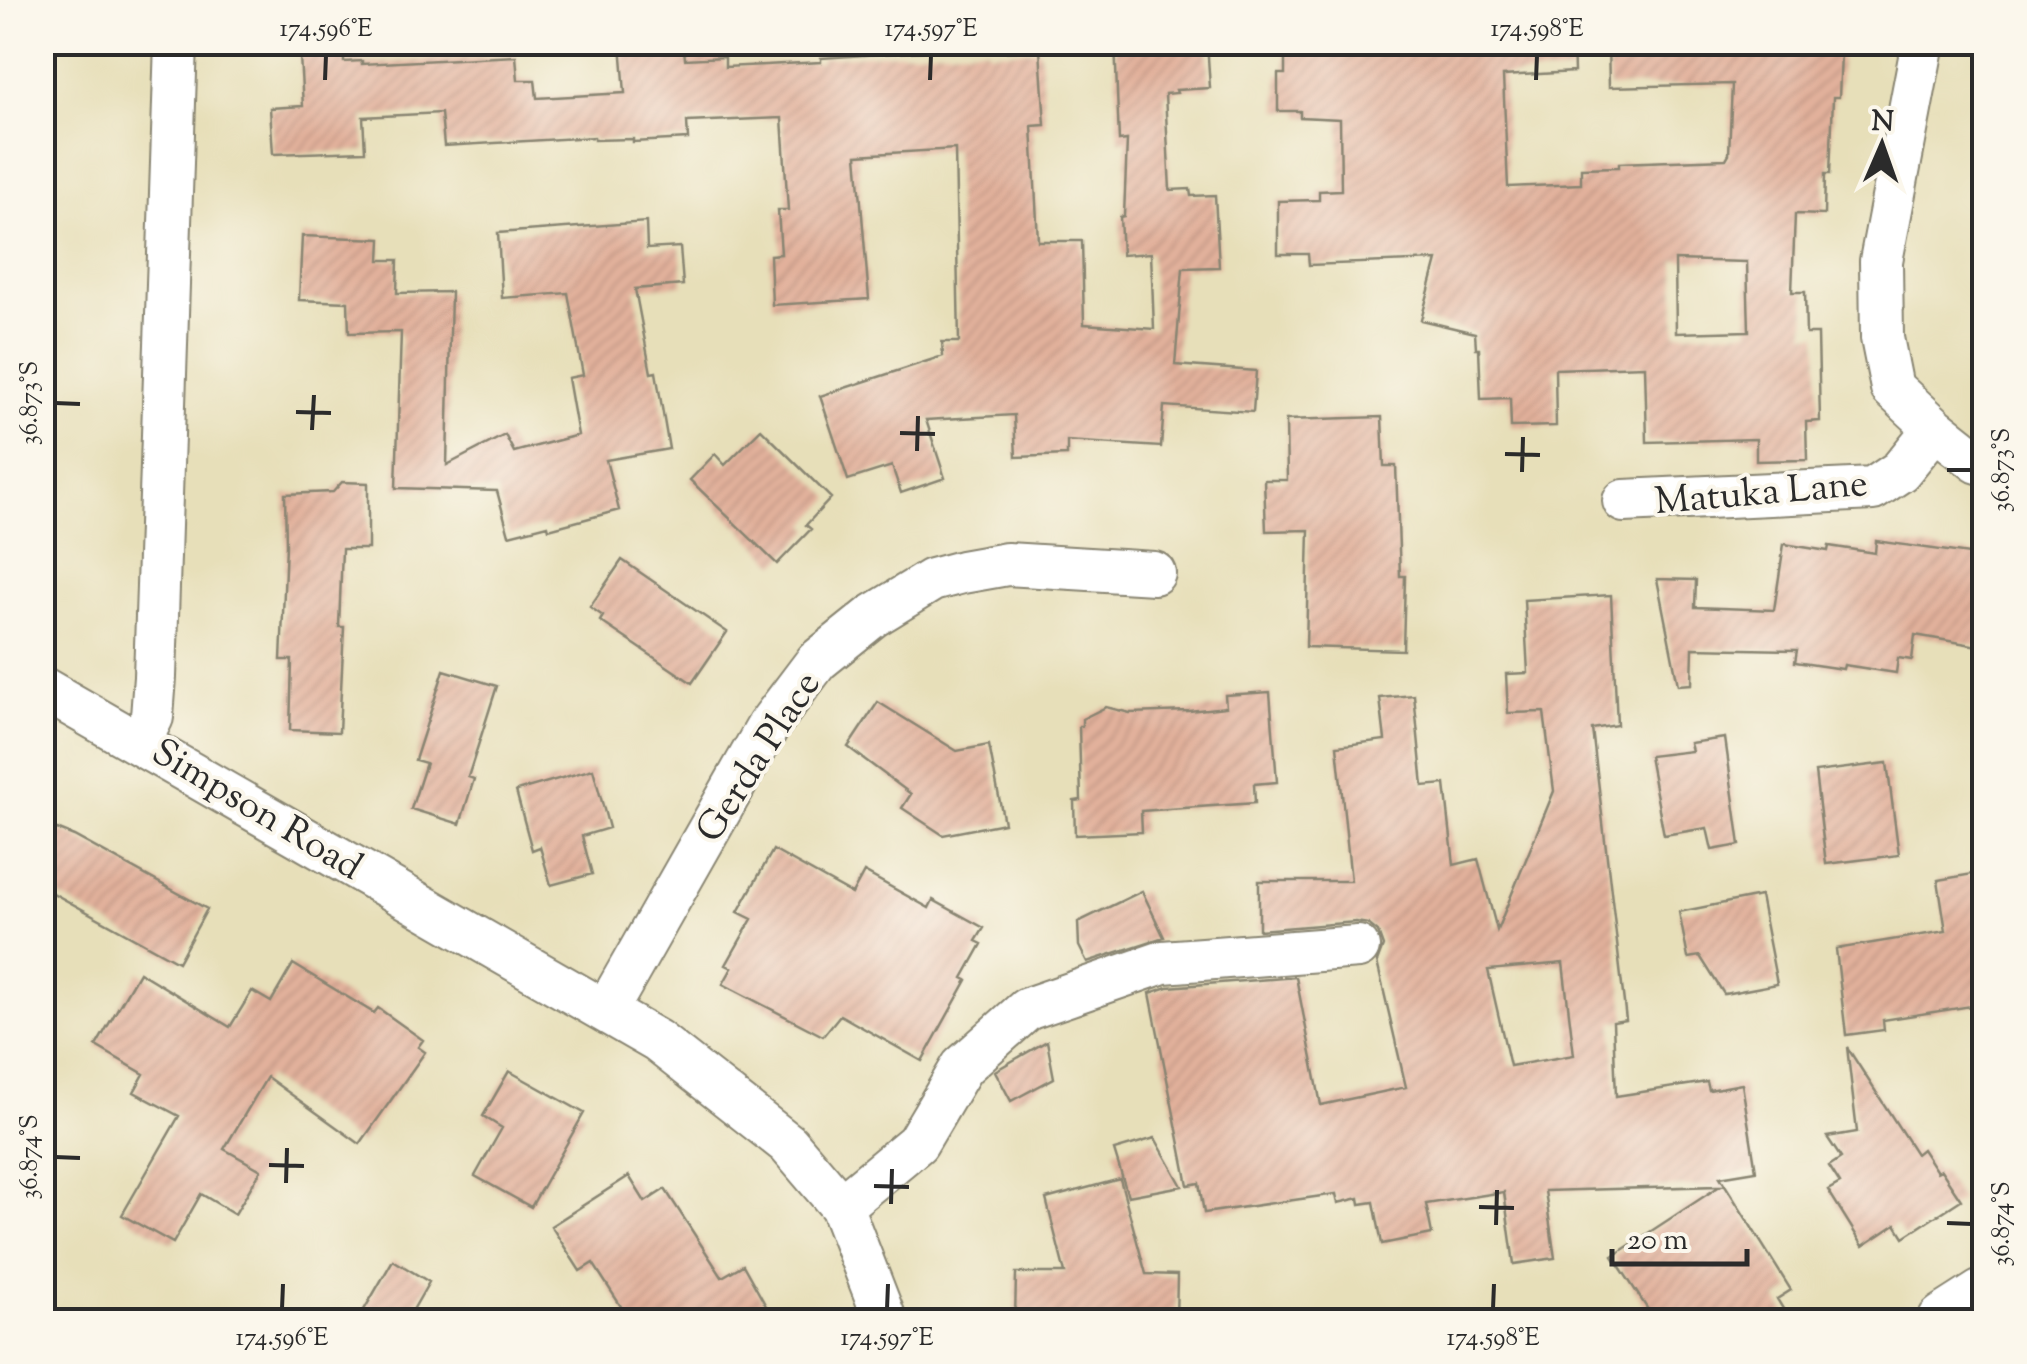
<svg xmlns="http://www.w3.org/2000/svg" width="2027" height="1364" viewBox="0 0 2027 1364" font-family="'Sorts Mill Goudy',serif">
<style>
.building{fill:url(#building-hatch);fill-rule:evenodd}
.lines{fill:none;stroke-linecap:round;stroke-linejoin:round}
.street-casing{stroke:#898572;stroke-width:46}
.secondary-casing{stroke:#898572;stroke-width:59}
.street{stroke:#fff;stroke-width:42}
.secondary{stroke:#fff;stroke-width:55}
.ticks{fill:none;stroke:#2b2b2b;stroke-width:4}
.labels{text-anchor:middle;stroke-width:8;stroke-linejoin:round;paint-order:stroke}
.street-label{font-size:38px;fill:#2b2b2b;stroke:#fbf7ec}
.neatline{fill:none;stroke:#2b2b2b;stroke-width:4}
.ticks-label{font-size:25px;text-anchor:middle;fill:#2b2b2b}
</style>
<defs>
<pattern id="building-hatch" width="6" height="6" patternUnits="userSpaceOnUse" patternTransform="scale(2.5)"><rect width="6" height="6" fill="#e2b19b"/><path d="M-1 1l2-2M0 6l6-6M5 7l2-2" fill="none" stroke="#c29886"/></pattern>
</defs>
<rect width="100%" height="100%" fill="#fbf7ec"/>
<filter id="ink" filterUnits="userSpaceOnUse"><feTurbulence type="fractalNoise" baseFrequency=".01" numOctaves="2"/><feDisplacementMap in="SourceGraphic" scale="20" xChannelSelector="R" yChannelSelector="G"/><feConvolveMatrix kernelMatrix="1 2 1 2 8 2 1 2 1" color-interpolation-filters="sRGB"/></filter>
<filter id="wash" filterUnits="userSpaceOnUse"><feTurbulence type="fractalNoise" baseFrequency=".0048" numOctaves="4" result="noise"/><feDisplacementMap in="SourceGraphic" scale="40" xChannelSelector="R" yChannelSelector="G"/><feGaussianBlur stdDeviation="2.25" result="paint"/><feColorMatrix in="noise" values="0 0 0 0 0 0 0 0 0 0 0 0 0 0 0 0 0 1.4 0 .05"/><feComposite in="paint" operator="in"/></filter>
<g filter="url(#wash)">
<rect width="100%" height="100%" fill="#e7dfb9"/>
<g id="blocks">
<!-- building -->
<path class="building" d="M668,42V50L684,49L685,59L725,57V67L821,62V58L938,50L988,48V52L1040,50L1045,125L1032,126L1038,241H1082L1084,324L1154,329L1151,253L1122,255L1120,217L1124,216L1127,140L1119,141L1115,42H1207L1210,88L1176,90L1177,93L1165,94L1170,190L1190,189L1191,196L1215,195L1219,267L1183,268L1175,365L1256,371L1253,412L1164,406L1161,447L1067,441V455L1016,457L1014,415L926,420L945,478L901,493L892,466L848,480L820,396L943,356L942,342H959L955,149L857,155L869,299L772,305L770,255L781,254L778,210H788L782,118L687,122L688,139L633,142V139L594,140V137L444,146L441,113L363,117L365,151L273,154L270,108L303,106L300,56L344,53V62L362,61V64L516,56L518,80H535L537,98L625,93L621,44Z
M1285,42H1573L1574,72L1503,76L1508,187L1581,184V168L1619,167V163L1726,159L1729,154L1732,84L1609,87L1608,42H1835L1834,53L1841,54L1839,97H1833L1830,174H1825L1824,215L1795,214L1792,292H1805L1806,334H1818L1820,421L1806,422L1807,460L1756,461V439L1647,442L1645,366L1555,369L1556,426L1511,427L1510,398L1481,399L1479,348H1476L1475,333L1421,320L1437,260L1309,265L1308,254H1278V201L1319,200V191L1341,190L1340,119L1300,117V111H1278V74H1285ZM1675,260L1747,262L1749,331L1676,333Z
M646,222L647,249L680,247L683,285L635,289L651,373L656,372L669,449L606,460L619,510L549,529L548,525L509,535L497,491L396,488L401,332L349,333L348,302L299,300L302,236L381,239L380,260H398L397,293L451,292L447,465L505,435L514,452L578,435L568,378L583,375L568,293L502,298L498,233Z
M1382,417L1384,466H1396L1400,576H1405L1403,650L1306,647L1309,530L1266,531L1264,480H1287L1286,420Z
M761,429L831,498L806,525L811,529L777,564L690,480L715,454L725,465Z
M342,482L368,483V549H342L339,627H344L339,732L290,730L292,660H281L286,545L285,494L333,492Z
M1876,541L1984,556V647L1915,635L1912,660L1898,658L1896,673L1844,665L1843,669L1795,662L1797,650L1693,648L1692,684L1678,685L1657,579L1696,580L1695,607L1774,610L1784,544L1828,551L1829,546L1875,553Z
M622,560L727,632L692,683L600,621L603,616L590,607Z
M1611,595L1617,725L1592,729L1626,1020L1613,1022L1616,1096L1707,1082L1709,1090L1742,1084L1756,1171L1720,1177L1791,1290L1777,1299L1791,1322H1656L1613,1256L1720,1186L1545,1191L1555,1258L1514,1264L1504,1192L1426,1204L1432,1234L1382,1244L1374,1202L1360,1204L1359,1198L1338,1203L1336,1194L1204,1213L1199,1183L1188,1185L1150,993L1168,987L1296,977L1321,1105L1406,1087L1377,962L1383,946L1378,932L1368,924L1356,922L1259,930V881H1351L1337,746L1385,740L1380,698L1414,695L1423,786L1445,784L1454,865L1478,859L1497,930L1554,791L1544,712L1508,713L1506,674L1528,673L1524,600ZM1563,963L1574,1055L1510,1066L1488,970Z
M444,670L497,686L468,777L474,779L460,824L411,809L426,763L415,760Z
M1270,692L1277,782L1254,784L1255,803L1141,811L1142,832L1075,835L1074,801L1081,800L1079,726H1082V719L1106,707L1130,713L1189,711L1226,707L1225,695Z
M878,702L957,751L989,745L1004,823L943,835L902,808L911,794L848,747Z
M1725,738L1740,845L1712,850L1707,828L1664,835L1649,756L1692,751L1690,743Z
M1887,763L1899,855L1826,864L1815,772Z
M593,769L609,828L582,836L592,874L551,885L540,847L532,850L516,791Z
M42,823L74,836L207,909L178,962L42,887Z
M773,850L852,894L864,872L929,908L933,900L984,928L976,941L982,944L963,978L967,980L922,1061L840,1015L823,1036L723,984L732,968L726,965L752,919L738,912Z
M1984,872V1004L1883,1020L1884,1030L1846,1035L1836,949L1946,931L1938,880Z
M1142,891L1164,937L1087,962L1079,946L1078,922Z
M1760,896L1777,984L1724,994L1700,956L1688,958L1679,912Z
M293,964L374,1013L378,1008L423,1040L418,1047L425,1052L360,1144L267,1077L224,1149L261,1170L235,1214L201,1194L173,1243L122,1215L179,1116L134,1092L144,1074L96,1046L139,972L230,1027L252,991L271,1002Z
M1047,1041L1054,1078L1011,1101L995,1071Z
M1847,1047L1916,1154L1922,1149L1937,1172L1941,1170L1961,1200L1904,1237L1896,1224L1863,1246L1828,1190L1840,1183L1829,1166L1841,1158L1827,1137L1857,1132Z
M509,1071L584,1113L531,1207L475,1176L502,1128L483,1116Z
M1155,1138L1182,1186L1128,1196L1114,1150Z
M629,1176L645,1202L665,1189L722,1277L743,1265L775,1322H631L593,1263L580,1271L551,1226Z
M1120,1179L1146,1274L1177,1275L1176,1322H1015L1016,1273H1065L1046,1199Z
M393,1260L429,1282L406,1322H357Z"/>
</g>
</g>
<g filter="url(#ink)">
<use href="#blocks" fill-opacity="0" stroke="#898572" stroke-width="2.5"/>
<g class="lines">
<defs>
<path id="street" d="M1923,42L1881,261L1882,338L1892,388L1935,428L1978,462L1984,463
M1624,501L1873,489L1900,471L1935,428
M42,688L657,1041L788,1144L841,1206L886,1322
M139,743L152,717L155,677L176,42
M606,1011L768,726L817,661L873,616L932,580L962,572L1007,564L1154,573
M841,1206L917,1143L962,1067L1027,1009L1163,962L1358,947"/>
<path id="secondary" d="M1945,1322L1984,1297"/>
</defs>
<!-- street casing -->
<use href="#street" class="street-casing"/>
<!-- secondary casing -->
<use href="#secondary" class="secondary-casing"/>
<!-- street -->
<use href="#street" class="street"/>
<!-- secondary -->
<use href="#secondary" class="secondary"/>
</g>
</g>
<!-- ticks -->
<path class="ticks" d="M325,80L326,55M930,80L931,55M1536,80L1537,55M55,403L80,404M296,412L331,413M312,430L314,395M900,433L935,434M917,451L918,416M1505,454L1540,455M1947,470H1972M1522,472L1523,437M55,1157L80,1158M269,1165L304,1166M286,1183L287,1148M874,1186L909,1187M891,1204L892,1169M1479,1207L1514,1208M1947,1223L1972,1224M1496,1225L1497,1190M282,1309L283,1284M887,1309L888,1284M1493,1309L1494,1284"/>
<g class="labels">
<!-- street labels -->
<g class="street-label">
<text transform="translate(1761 491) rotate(-5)" y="13">Matuka Lane</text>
<text transform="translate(757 756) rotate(-57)" y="13">Gerda Place</text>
<text transform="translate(258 808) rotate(31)" y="13">Simpson Road</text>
</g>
</g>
<!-- margin -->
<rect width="2027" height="1364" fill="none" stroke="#fbf7ec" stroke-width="110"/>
<!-- north arrow -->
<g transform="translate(1882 145) rotate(2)" stroke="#fbf7ec" stroke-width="8" paint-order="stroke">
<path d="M0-8L18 38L0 25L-18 38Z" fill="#2b2b2b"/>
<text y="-15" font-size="28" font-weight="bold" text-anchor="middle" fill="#2b2b2b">N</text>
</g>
<!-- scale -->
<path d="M1612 1249v15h135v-15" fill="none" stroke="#2b2b2b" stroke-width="5"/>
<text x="1627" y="1249" font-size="30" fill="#2b2b2b" stroke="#fbf7ec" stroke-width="8" paint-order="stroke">20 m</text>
<rect x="55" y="55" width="1917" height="1254" class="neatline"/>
<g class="ticks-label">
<text x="326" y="36">174.596°E</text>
<text x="931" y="36">174.597°E</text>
<text x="1537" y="36">174.598°E</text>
<text transform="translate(28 403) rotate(-90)" y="9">36.873°S</text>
<text transform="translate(2000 470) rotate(-90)" y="9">36.873°S</text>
<text transform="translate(28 1157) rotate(-90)" y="9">36.874°S</text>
<text transform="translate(2000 1224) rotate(-90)" y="9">36.874°S</text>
<text x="282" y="1345">174.596°E</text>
<text x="887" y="1345">174.597°E</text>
<text x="1493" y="1345">174.598°E</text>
</g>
</svg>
